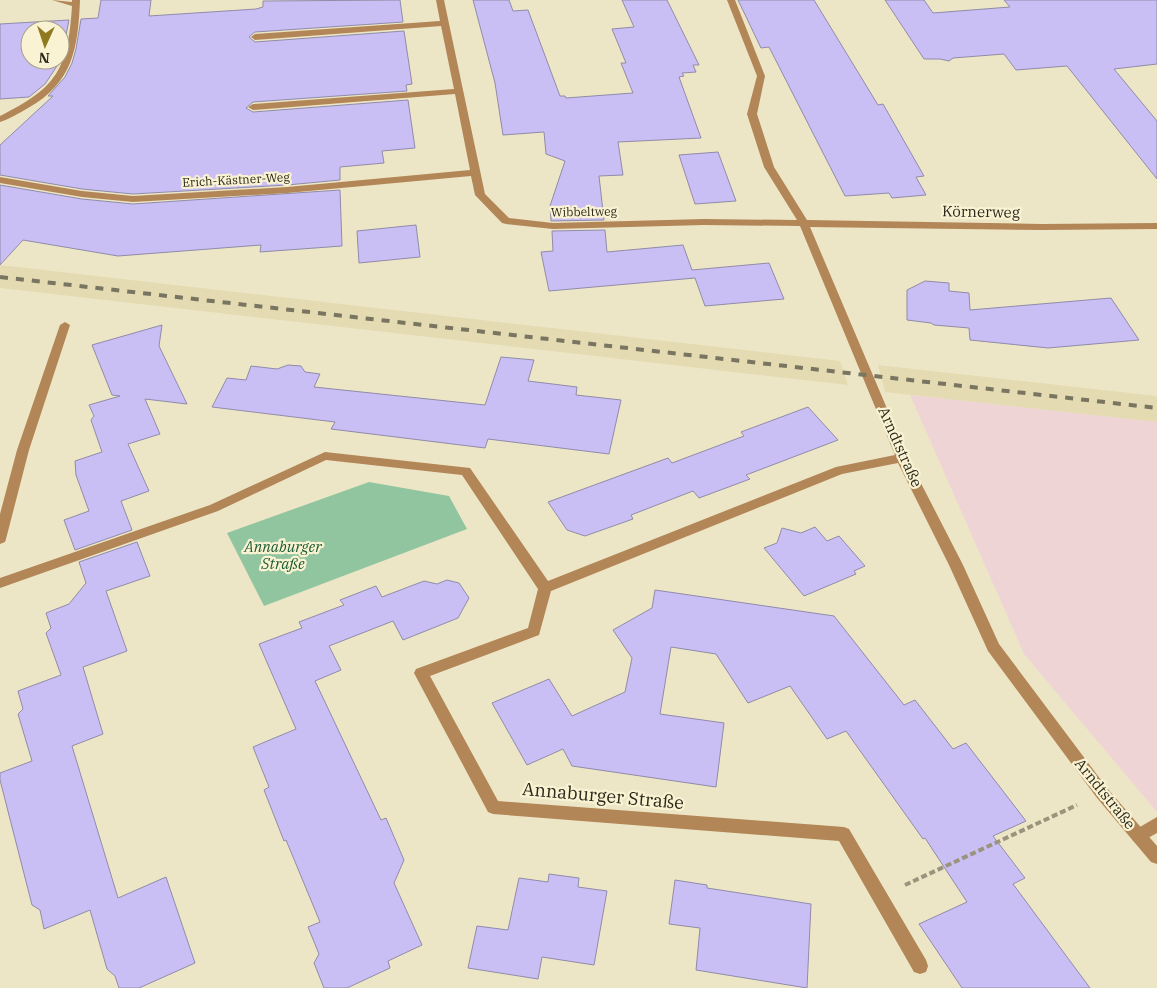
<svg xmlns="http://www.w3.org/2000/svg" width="1157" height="988" viewBox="0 0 1157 988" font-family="'IBM Plex Serif',serif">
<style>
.industrial{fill:#efd4d5}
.built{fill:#e4dbb3}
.green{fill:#91c59f}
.building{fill:#c9bff5;stroke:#908ba9;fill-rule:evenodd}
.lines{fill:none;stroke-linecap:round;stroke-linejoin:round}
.path{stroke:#9a947d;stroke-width:4;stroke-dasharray:6 3;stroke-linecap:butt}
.service{fill:#b28657;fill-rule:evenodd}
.minor{fill:#b28657;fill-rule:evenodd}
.rail{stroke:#797561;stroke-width:4;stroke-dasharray:8 8;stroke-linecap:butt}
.labels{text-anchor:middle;stroke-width:4.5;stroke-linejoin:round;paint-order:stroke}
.far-street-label{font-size:12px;fill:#2a271b;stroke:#faf3d3}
.street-label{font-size:15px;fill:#2a271b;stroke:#faf3d3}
.park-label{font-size:15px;font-style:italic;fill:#1b5c34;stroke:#faf3d3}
.near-street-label{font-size:18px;fill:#2a271b;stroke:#faf3d3}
</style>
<rect width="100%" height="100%" fill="#ede6c6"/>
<!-- industrial -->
<path class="industrial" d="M910,395L1157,422V812L1024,654Z"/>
<!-- built -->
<path class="built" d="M0,265L840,361L848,385L0,288Z
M878,365L1157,396V422L885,392Z"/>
<!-- green -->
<path class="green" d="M369,482L449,496L467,529L264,606L227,533Z"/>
<!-- building -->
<path class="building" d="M101,0H151L149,16L256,9L263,7V1L400,0L403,22L255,32L249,37L255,42L404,31L412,84L406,85L407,91L253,102L246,108L253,112L408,100L415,148L382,151L384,163L340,167V180L287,185L133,194L82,189L0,175V145L53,96H48L65,77L72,63L76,49L81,19L98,18Z
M473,0H509L513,11L528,10L560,96H565L566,98L633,93L621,63H626L612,29L634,27L622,0H667L699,65H693L696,72L682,73L684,76L679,77L701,138L618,142L623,175L599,176L604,220L551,221L550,206L565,161L546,154L544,132L503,135L495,83Z
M738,0H814L878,105L883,104L924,176L916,177L926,195L892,198L889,193L845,196L769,47L761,48Z
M885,0H924L933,13L1010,7L1004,0H1157V64L1114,69L1157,121V179L1067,66L1016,70L1004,54L953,58L949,61L940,59H924Z
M69,20L61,60L45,84L29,97L0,99V24ZM30,30H60V60H30Z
M718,152L736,201L695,204L679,155Z
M0,185L82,199L133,204L340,190L342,246L260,252L261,245L118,256L23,240L0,265Z
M416,225L420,257L359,263L357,231Z
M605,230L607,252L683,245L692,270L769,263L784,299L705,306L695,278L549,291L541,252L553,251L552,231Z
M925,281L949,283V291L969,293L970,310L1111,298L1139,340L1048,348L970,340L969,328L934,325L931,323L907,320V290Z
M162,325L159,346L187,404L145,399L160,434L128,444L149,491L121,501L132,530L75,550L64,520L89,511L76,475L75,461L102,452L91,420L94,416L89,405L120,396L112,395L92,345Z
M501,357L534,360L528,381L577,387L576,395L621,400L609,454L488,439L485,448L396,437L331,429L335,422L212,407L227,378L246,380L251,366L277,369L288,365L301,366L305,372L320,374L314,387L485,405Z
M808,407L838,440L746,475L750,479L699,498L693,491L631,515L633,519L585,536L567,530L548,502L668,458L672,463L744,436L741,432Z
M815,527L827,541L839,536L865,566L854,571L856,574L804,596L764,548L777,543L782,528L801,533Z
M137,542L150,576L106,591L127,651L83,667L103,734L72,746L118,898L166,877L195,963L139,988H119L115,976L107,969L90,910L44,929L40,910L32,905L0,780V773L32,761L18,714L23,709L18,691L61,675L46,633L51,628L46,613L69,604L86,583L79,562Z
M447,580L459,583L469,598L458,618L403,640L393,621L329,646L341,670L315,681L381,820L386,818L404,860L394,883L422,945L388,961L390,968L347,988H324L314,963L319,954L308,927L320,922L286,840L284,841L264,790L269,787L253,747L296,729L259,644L302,628L299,622L344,605L340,600L376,586L382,597L424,581L437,584Z
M655,590L834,616L904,705L915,700L953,749L966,743L1026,821L993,836L1025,878L1013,884L1090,988H962L919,924L967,902L925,838L923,839L846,731L827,739L790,686L748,703L716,654L671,647L660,714L724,723L716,787L572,766L563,749L527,765L492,703L549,679L572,716L625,692L632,658L613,630L652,608Z
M549,874L579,878L578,887L607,891L594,965L542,957L538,979L468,968L477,926L508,930L519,878L548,882Z
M675,880L707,885V888L811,904L807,988L696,970L700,928L669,924Z"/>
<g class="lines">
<!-- path -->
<path class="path" d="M905,885L1077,805"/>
<!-- service -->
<path class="service" d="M1157,817V833L1139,843L1133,841L1131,836L1133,831Z"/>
<!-- minor -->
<path class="minor" d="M52,0L72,2V0H80C78,48 73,83 28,108C19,113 10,119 0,122V116C57,88 68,69 72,6Z
M436,0H444L485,194L509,218L553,223L704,219L797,220L764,167L747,114L757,76L727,0H735L765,76L757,114L774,167L807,220L1042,224L1157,223V229L1042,230L810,227L908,458L963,565L999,644L1107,788L1157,846V864L1151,862L1097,798L988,651L949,565L898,463L842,474L551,591L539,635L430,676L498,801L844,827L849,829L926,960L928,966L926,972L920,974L914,972L839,841L493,814L488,812L414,673L416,669L528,628L538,589L462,475L326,460L218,511L0,588V578L210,505L325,452L470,468L548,581L836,467L895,455L800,226L704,225L553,229L506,224L502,223L475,195L471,176L287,193L133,202L82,197L0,183V177L82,191L133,196L287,187L470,170L455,94L253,110L248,107L253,104L454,89L441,26L255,40L251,37L255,34L440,21Z
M65,322L70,325L29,450L6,539L5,542L0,544V514L17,450L60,325Z"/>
<!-- rail -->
<path class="rail" d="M0,277L1157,408"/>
</g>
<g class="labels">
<!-- far-street labels -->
<g class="far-street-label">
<text transform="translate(236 180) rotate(-3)" y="4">Erich-Kästner-Weg</text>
<text transform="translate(584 212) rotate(-1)" y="4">Wibbeltweg</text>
</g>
<!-- street labels -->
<g class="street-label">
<text transform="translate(981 212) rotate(1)" y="5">Körnerweg</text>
<text transform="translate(900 447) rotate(66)" y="5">Arndtstraße</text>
<text transform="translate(1105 794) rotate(51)" y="5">Arndtstraße</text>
</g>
<!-- park labels -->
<g class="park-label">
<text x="283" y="552">Annaburger<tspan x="283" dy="17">Straße</tspan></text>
</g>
<!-- near-street labels -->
<g class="near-street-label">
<text transform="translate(603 796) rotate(5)" y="6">Annaburger Straße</text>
</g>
</g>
<!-- north arrow -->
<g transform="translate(45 45) rotate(183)"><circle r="24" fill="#faf3d3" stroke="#a7a189"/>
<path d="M0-4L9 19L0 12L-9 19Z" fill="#907a20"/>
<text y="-8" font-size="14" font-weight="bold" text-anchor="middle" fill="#2a271b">N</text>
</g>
</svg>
